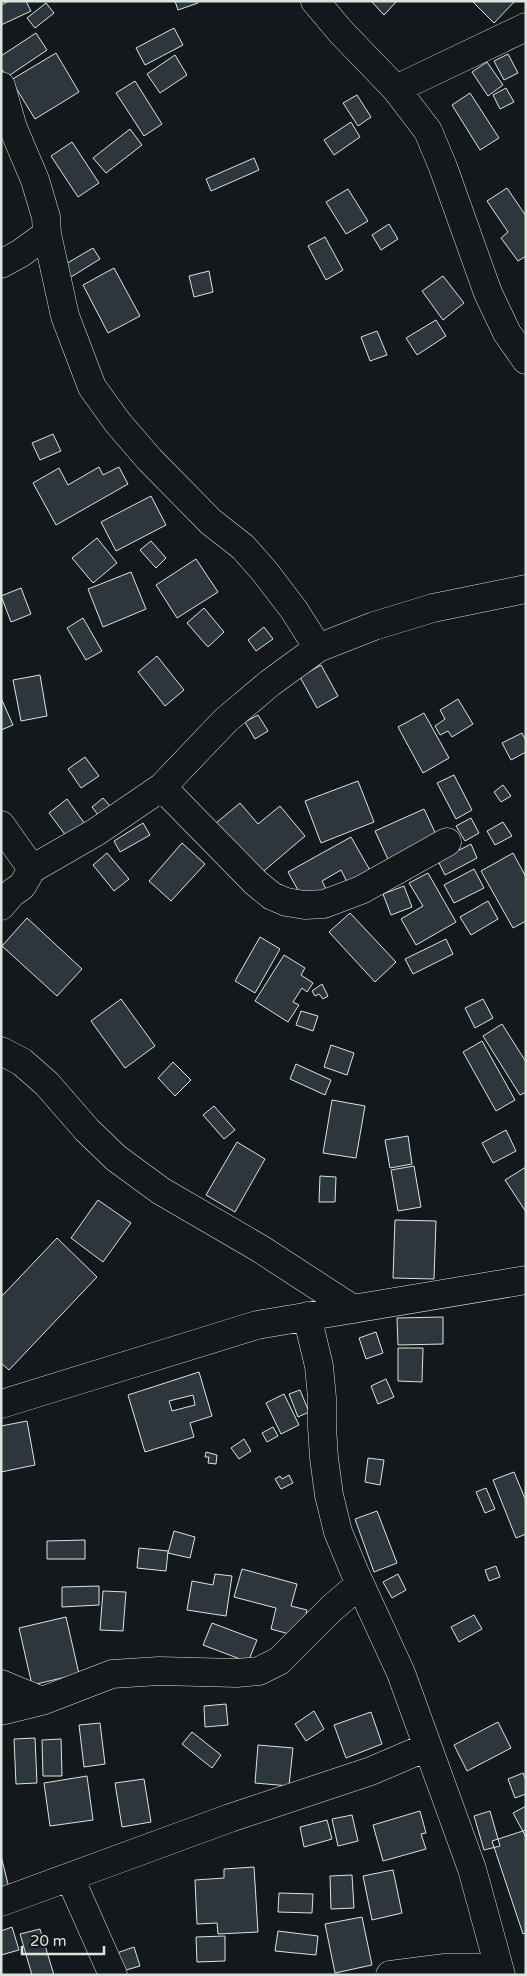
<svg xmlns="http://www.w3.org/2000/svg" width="527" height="1976" viewBox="0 0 527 1976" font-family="'Varela Round',sans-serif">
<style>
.building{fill:#2c363c;stroke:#d8e6dc;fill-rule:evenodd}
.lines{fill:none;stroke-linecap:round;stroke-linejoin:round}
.minor-casing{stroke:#d8e6dc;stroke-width:29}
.minor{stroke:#14181c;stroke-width:28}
</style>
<rect width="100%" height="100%" fill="#14181c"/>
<!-- building -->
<path class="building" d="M9,1H26L31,11L1,25V5Z
M175,1H197L198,3L178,10Z
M373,1H397L384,15L372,2Z
M472,1H515L494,23Z
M46,3L54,13L35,28L27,18Z
M174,28L183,45L145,65L136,48Z
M36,33L47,50L7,77L1,68V56Z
M56,53L79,92L35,119L11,80Z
M508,54L518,73L504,80L494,61Z
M175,55L187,75L160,93L147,74Z
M487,62L503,85L488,96L472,72Z
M135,81L162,124L144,136L116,93Z
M506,88L514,102L500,109L493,95Z
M470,93L499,138L480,150L452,105Z
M357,95L371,117L358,126L343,103Z
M351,122L360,137L334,155L324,140Z
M130,129L142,145L106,173L93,158Z
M72,142L99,183L78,197L51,156Z
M254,158L259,170L211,191L206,179Z
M507,188L526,216V256L518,261L501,238L508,232L487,201Z
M348,189L368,221L346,234L326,202Z
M389,224L398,239L381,250L372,235Z
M325,237L343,270L326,280L308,246Z
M93,248L100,259L71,277L64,265Z
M114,268L140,316L108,333L83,285Z
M209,271L213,292L194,297L189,276Z
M443,276L464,303L443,320L422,291Z
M436,320L446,336L417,355L406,338Z
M377,331L387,355L370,361L361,337Z
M53,434L61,451L40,460L32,443Z
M99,467L103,475L119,467L128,484L56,525L33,483L59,468L68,485Z
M151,496L166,525L116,551L101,522Z
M97,538L117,563L93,583L72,558Z
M151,541L166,558L156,568L140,550Z
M196,559L218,592L177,618L156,585Z
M131,572L146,609L103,627L88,589Z
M21,588L31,614L11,622L1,596Z
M204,608L224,632L208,647L187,623Z
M83,618L102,651L86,660L67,628Z
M264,627L273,639L256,651L248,640Z
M157,656L184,690L165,706L138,672Z
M321,665L338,696L317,708L300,677Z
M40,675L47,716L21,721L13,680Z
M1,698L13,725L1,730Z
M458,699L473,724L452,737L448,731L440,735L435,726L445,719L440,710Z
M424,713L449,758L423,773L398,727Z
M258,715L268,731L255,739L245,722Z
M522,733L526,741V752L511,760L502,743Z
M85,757L99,776L81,788L68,769Z
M454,775L472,810L456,819L437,783Z
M358,781L374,822L321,843L305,801Z
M503,785L511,796L501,802L494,792Z
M103,798L110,806L99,816L92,807Z
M67,799L85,824L67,837L49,813Z
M240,803L258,824L280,806L305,836L258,876L215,824Z
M424,809L440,843L391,866L375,831Z
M471,818L479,833L465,841L456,826Z
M503,822L512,836L495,845L487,831Z
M143,823L150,835L120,852L114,841Z
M351,837L371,872L348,884L341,870L322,881L327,891L305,903L288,872Z
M182,843L205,864L171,901L149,881Z
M471,844L477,858L445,875L438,861Z
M107,853L129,879L114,891L93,865Z
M513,853L526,877V921L513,928L481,871Z
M474,869L484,888L454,903L444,885Z
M428,873L456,922L416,945L401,919L423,906L409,883Z
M404,886L412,907L391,915L383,894Z
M488,901L498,919L471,935L460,917Z
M350,913L396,962L375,982L329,932Z
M27,918L82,969L57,996L2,946Z
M260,937L280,949L255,993L235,981Z
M446,939L453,954L413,974L405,959Z
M284,955L305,968L301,975L313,983L307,992L302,988L293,1002L299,1005L288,1022L255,1001Z
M322,984L328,996L323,999L319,994L315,996L312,991Z
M121,999L155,1046L125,1068L91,1021Z
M483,999L493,1018L475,1028L465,1008Z
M301,1011L318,1016L313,1031L296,1025Z
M502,1024L526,1062V1092L520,1095L483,1036Z
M482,1041L515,1100L496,1111L463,1052Z
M331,1045L354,1053L347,1075L324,1067Z
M173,1062L191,1080L175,1096L158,1078Z
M296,1064L331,1080L325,1095L290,1079Z
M332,1100L365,1106L356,1158L323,1153Z
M214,1106L235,1130L224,1139L203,1115Z
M506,1130L516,1151L493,1163L482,1143Z
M408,1136L412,1164L390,1168L385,1140Z
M237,1142L265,1159L235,1212L206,1195Z
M414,1166L421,1207L398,1211L391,1170Z
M526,1167V1212L505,1180Z
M320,1176L336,1177L335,1202H319Z
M98,1200L131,1223L103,1262L71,1238Z
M395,1220L436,1221L434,1279L393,1278Z
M57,1238L97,1277L9,1370L1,1363V1297Z
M443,1317V1344L398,1345L397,1318Z
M376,1332L383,1353L366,1359L359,1338Z
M398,1348H423L422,1382L398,1381Z
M199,1372L212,1416L190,1423L194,1437L145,1452L128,1395ZM193,1395L195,1405L172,1411L169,1401Z
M386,1379L394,1397L378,1404L371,1386Z
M300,1390L309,1412L298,1417L289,1394Z
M284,1394L299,1425L281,1434L266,1403Z
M27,1421L35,1465L1,1472V1426Z
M273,1427L278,1436L267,1442L262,1433Z
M244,1439L251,1451L239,1459L231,1448Z
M206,1452L217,1455L216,1464L208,1463L209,1457H205Z
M368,1458L384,1460L380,1485L365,1482Z
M514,1472L526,1501V1534L516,1538L493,1480Z
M289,1475L293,1483L281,1489L275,1479L280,1476L282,1479Z
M486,1488L495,1509L485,1513L476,1492Z
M377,1511L397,1563L374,1572L355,1519Z
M174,1531L195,1537L190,1558L168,1553Z
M85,1540V1559H47V1541Z
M139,1548L168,1551L166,1571L137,1568Z
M496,1566L500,1577L489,1581L485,1570Z
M242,1569L297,1584L291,1606L307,1610L300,1637L271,1629L276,1608L234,1597Z
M215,1574L232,1576L226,1616L187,1610L192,1581L213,1585Z
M398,1574L406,1590L392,1598L383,1582Z
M99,1586V1605L62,1607V1587Z
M103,1591L126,1592L123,1631L100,1630Z
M474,1615L482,1629L459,1642L451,1627Z
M66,1617L79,1674L32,1685L19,1628Z
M212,1623L257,1640L248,1662L203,1645Z
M226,1704L228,1725L205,1727L204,1706Z
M314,1711L324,1729L306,1741L295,1724Z
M371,1712L382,1744L346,1758L334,1725Z
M498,1722L511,1748L467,1771L454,1745Z
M100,1723L105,1764L84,1767L79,1725Z
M192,1732L221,1755L212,1768L182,1744Z
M35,1738L37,1783L16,1784L14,1739Z
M61,1739L62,1776H43L42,1740Z
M258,1745L293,1748L289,1786L255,1783Z
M523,1773L526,1781V1794L515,1798L508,1779Z
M87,1776L93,1820L50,1826L44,1783Z
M144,1779L151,1822L122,1827L115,1783Z
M526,1806V1837L513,1813Z
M420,1811L426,1833L421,1834L426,1849L383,1861L373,1825Z
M490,1811L500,1846L484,1850L474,1816Z
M352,1815L358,1841L338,1846L332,1819Z
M327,1820L332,1839L304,1847L300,1827Z
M526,1830V1933L523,1934L492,1841Z
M1,1856L10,1892L1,1894Z
M254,1867L258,1932L218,1934L217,1923L197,1924L195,1880L224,1878V1869Z
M393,1870L402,1913L372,1920L363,1876Z
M352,1875L354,1908L331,1909L330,1876Z
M279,1893L313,1894L312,1913L278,1912Z
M362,1917L372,1965L335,1973L325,1924Z
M12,1927L19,1950L1,1955V1931Z
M40,1929L54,1975H32L20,1934Z
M278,1931L318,1936L316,1955L275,1951Z
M225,1936V1961L197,1962L196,1937Z
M134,1947L140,1966L119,1972L114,1954Z"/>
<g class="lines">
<defs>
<path id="minor" d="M315,1L341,32L396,89L428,131L443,167L488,293L507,333L526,360
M1,86L13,128L35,180L46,217L47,234L65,316L92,387L118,423L150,460L211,522L243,547L265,572L294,610L318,648
M396,89L526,27
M1,264L21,253L47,234
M162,787L256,883L272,896L286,902L305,905L324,904L361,890L447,842
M1,825L32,869
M1,906L12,893L22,886L32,869L96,832L162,787L226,720L270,683L318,648L374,626L433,608L526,589
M1,1051L22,1062L47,1084L87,1130L116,1158L161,1191L259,1248L353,1309
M307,1316L319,1366L322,1398V1427L324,1458L329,1495L338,1532L355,1573L401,1673L472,1869L501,1975
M1,1404L257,1325L526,1280
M1,1684L42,1701
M1,1711L42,1701L112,1674L159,1671L237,1673L259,1671L279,1661L332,1608L360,1584
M70,1878L113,1975
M1,1902L230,1818L371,1771L427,1747
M390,1975L445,1968H499"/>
</defs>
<!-- minor casing -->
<use href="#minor" class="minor-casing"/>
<!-- minor -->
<use href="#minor" class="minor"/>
</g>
<!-- border -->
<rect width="527" height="1976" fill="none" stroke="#d8e6dc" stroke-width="5"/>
<!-- scale -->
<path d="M22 1946v8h82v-8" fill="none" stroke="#d8e6dc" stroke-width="2.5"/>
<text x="30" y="1946" font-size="15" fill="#d8e6dc" stroke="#14181c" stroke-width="4" paint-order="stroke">20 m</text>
</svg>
